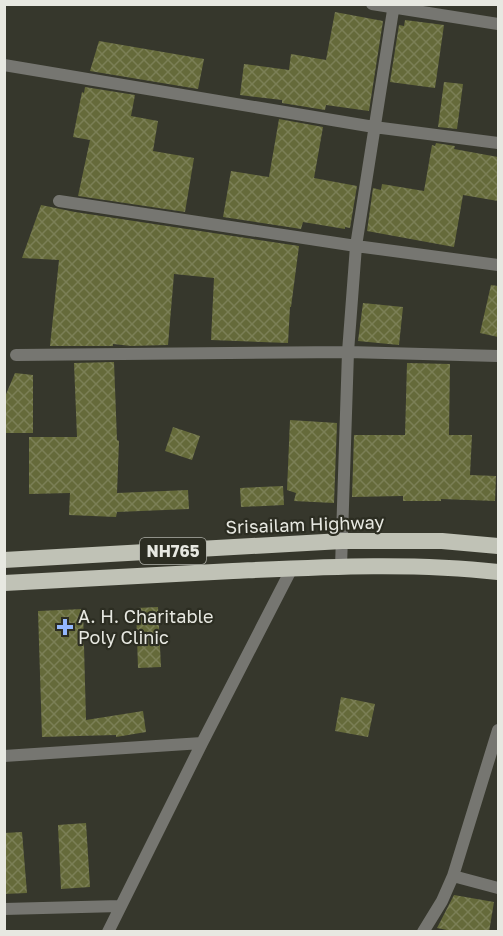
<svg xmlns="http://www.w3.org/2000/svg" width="503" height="936" viewBox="0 0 503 936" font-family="'Golos Text',sans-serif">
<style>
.building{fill:url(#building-cross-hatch)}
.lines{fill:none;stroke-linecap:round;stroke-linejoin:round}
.minor{stroke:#767671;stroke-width:12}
.trunk{stroke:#c0c2b6;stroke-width:16}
.poi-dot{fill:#93b7fd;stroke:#2c2d22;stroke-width:2}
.labels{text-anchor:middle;stroke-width:4.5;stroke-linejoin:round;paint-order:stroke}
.shield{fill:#2c2d22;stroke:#afb0a8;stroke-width:1.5}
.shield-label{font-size:16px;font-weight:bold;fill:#e7e8e1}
.street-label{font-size:18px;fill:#e7e8e1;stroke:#2c2d22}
.poi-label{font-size:18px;fill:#e7e8e1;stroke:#2c2d22;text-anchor:start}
</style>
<defs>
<pattern id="building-cross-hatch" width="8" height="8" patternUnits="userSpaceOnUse" patternTransform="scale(1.5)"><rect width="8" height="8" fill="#656a3a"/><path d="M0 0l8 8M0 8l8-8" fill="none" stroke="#7b7f56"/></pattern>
</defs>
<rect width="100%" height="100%" fill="#36372c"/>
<!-- building -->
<path class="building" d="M335,12L383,21L369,111L326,105L325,110L282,103V100L240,95L244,64L289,70L291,54L326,60Z
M405,20L444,25L435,88L390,82L399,25L404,26Z
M99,41L204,59L198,89L90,71Z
M444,82L463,84L457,129L438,127Z
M85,87L135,95L131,116L158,121L153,151L194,158L185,212L78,196L90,140L73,137L82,92L84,93Z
M279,119L323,127L314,178L357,186L350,228L345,227V229L303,222L301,229L223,217L231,171L269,177Z
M436,143L455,146L454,149L498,157V201L463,195L454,247L367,231L373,188L381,190L382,184L424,191L432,145L435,146Z
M41,205L75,212L299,246L291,307H290L288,343L211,340L214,278L174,274L168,345L131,346L113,344V346H50L59,260L22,258Z
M491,285L498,286V337L480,333Z
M363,303L403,307L399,345L358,341Z
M114,362L117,440L119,441L117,493L188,490L189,509L117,512L116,517L69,515L70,493L29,494V437H77L74,363Z
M407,363L450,364L449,435H472L470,475L496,476L495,501L441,499V501H403V496L352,497L354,435H405Z
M15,373L33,375V433H4V399Z
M290,420L337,423L334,503L294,501L296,493L287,490Z
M173,427L200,436L192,460L165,451Z
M283,486L284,505L241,507L240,488Z
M158,607L161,667L138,668L136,608Z
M83,609L86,720L143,711L146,732L116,737V735L42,737L38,611Z
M341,697L375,704L368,737L335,731Z
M86,823L90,887L61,889L58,825Z
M22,832L27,893L4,894V833Z
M454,895L494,902L489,932H457L437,928Z"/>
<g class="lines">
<!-- minor -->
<path class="minor" d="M372,4L498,24
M4,65L374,127L498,143
M59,201L356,246L498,265
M16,355L348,352L498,356
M341,567L348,352L356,246L394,4
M4,756L202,743
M453,876L498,888
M4,909L120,906
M108,932L202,743L292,568
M423,932L442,901L453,876L498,730"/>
<!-- trunk -->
<path class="trunk" d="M4,560L342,541H442L498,546
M4,583C81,579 157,575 233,571C321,567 411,562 498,572"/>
</g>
<!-- markers -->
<path class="poi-dot" d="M62 618h6v6h6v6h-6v6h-6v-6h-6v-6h6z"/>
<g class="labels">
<!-- shield labels -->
<rect class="shield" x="140" y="538" width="66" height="26" rx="4.5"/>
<g class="shield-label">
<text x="173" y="557">NH765</text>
</g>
<!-- street labels -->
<g class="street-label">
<text transform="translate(305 525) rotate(-2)" y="6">Srisailam Highway</text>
</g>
<!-- poi labels -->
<g class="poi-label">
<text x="78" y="623">A. H. Charitable<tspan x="78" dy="21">Poly Clinic</tspan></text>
</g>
</g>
<!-- border -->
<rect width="503" height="936" fill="none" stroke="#e7e8e1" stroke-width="12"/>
</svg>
